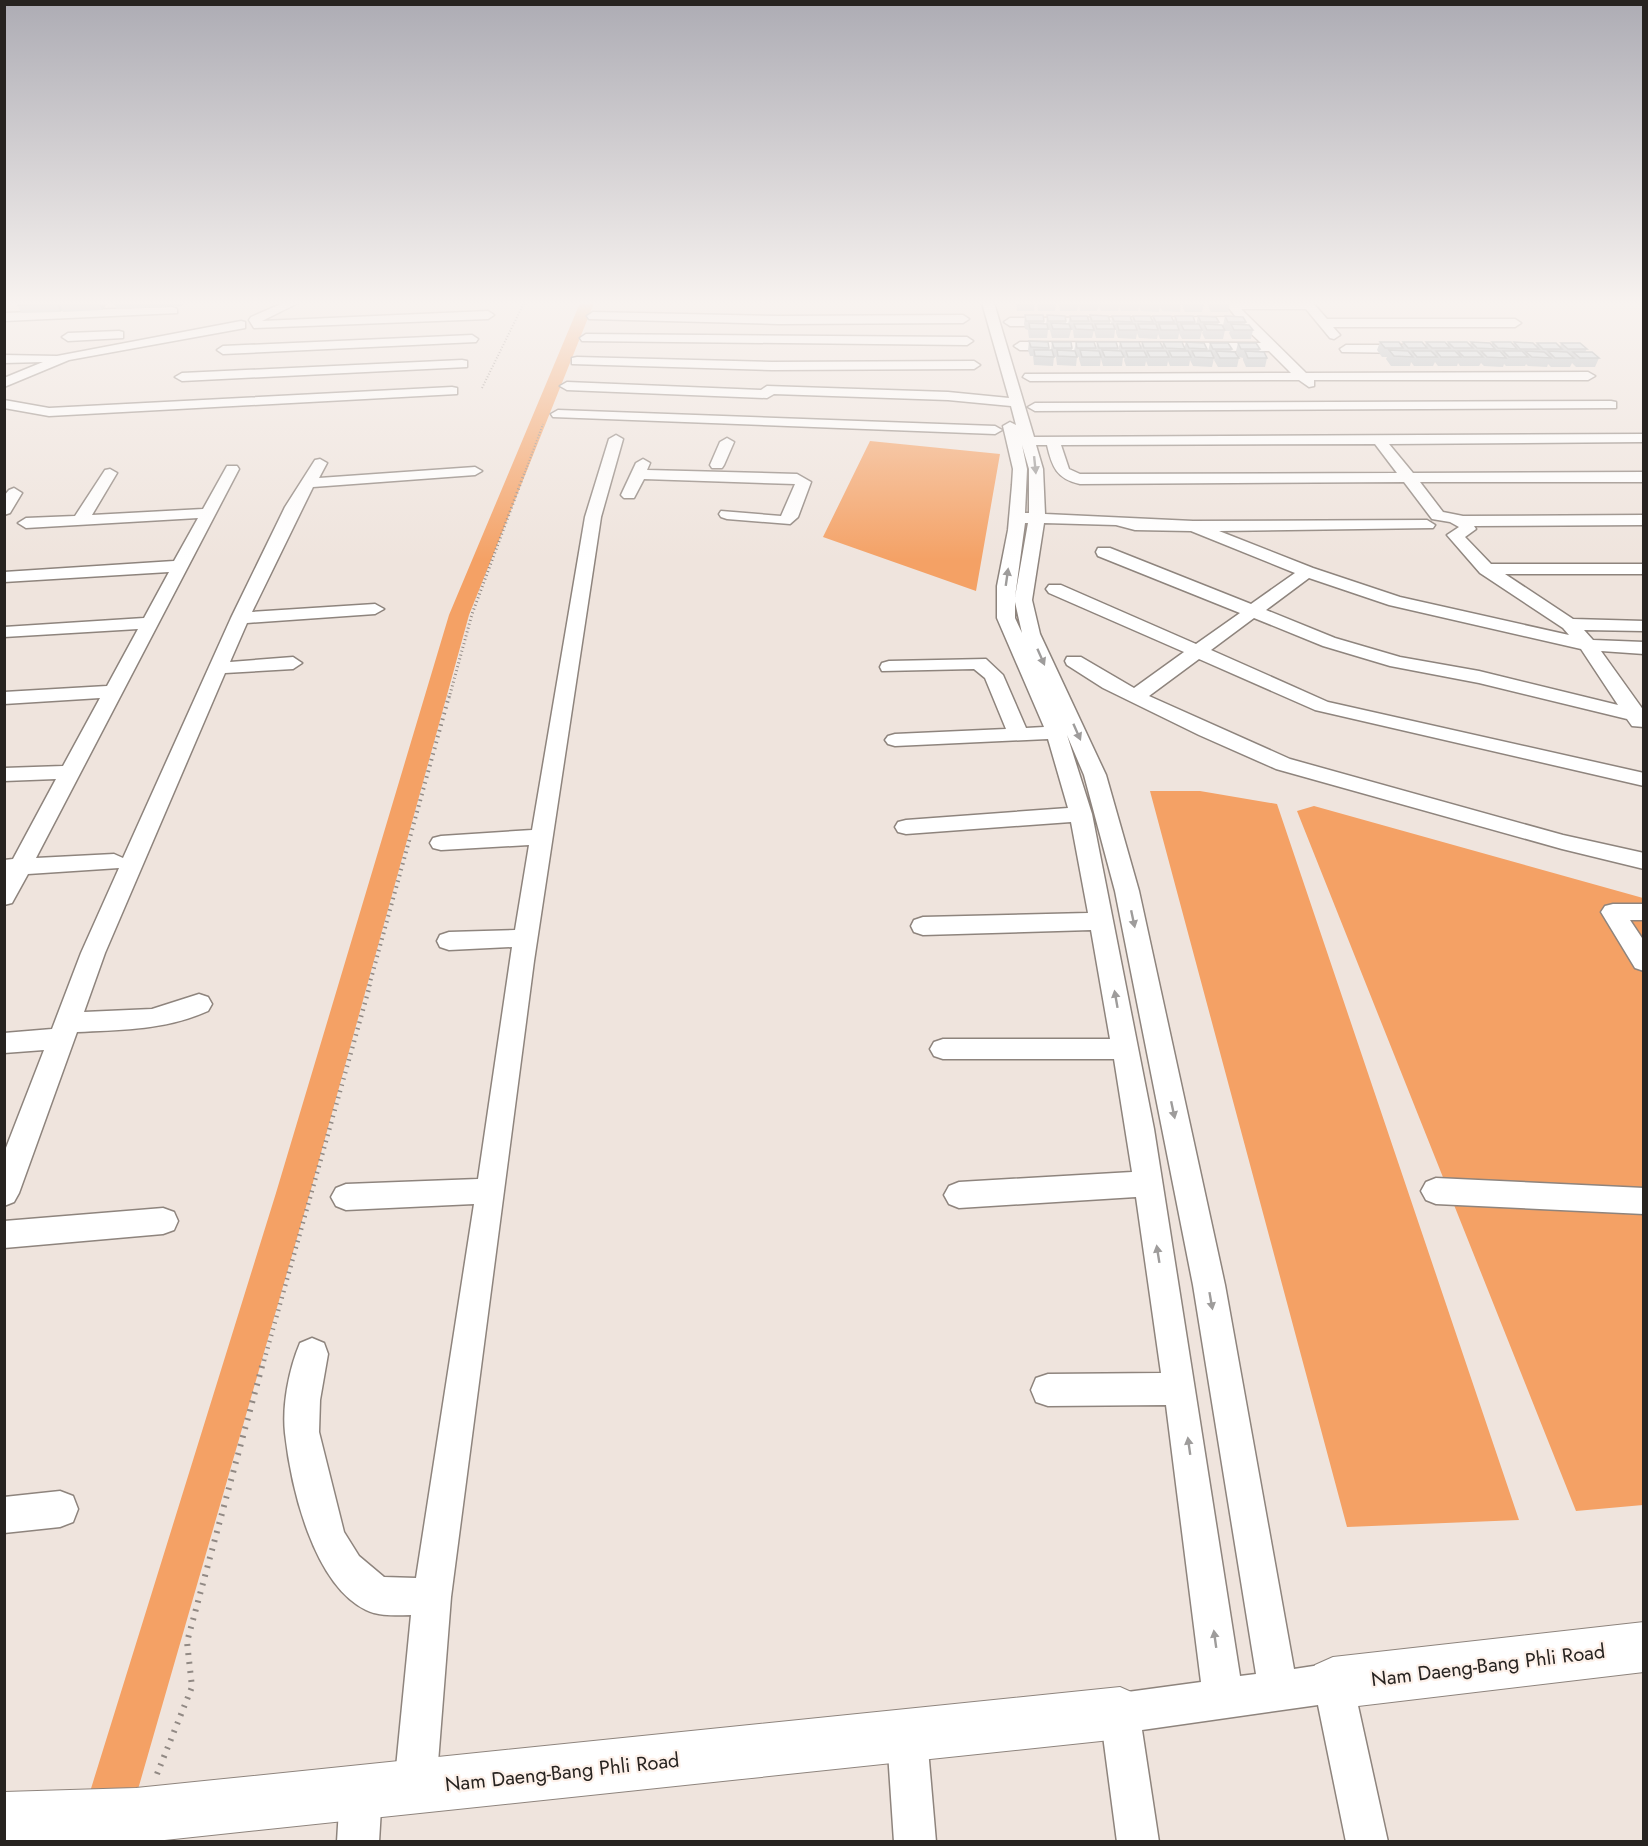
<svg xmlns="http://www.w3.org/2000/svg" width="1648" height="1846" viewBox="0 0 1648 1846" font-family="Jost,sans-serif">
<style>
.water{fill:#f4a165}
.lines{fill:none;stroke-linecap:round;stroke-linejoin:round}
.canal{fill:#f4a165;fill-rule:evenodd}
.minor-casing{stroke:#8e847d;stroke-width:3}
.major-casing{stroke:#8e847d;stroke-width:2}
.path-far4{stroke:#918984;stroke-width:2;stroke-dasharray:1 2;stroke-linecap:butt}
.path-far3{stroke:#918984;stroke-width:3;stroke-dasharray:1 3;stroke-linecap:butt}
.path-far2{stroke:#918984;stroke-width:4;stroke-dasharray:1.5 4.5;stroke-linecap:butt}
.path-far1{stroke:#918984;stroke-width:4.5;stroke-dasharray:1.5 5;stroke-linecap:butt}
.path{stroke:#918984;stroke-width:6;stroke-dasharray:2 7;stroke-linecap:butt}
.minor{fill:#fff;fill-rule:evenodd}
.major{fill:#fff;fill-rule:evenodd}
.wall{fill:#abb5bb}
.shaded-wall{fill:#8b9498}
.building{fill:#c7d3d9;stroke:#8b9498;stroke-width:1.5}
.oneway{fill:#9e9c9b}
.labels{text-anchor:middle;stroke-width:4.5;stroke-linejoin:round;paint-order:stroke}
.near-street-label{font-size:20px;fill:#272320;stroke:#fdf1ea}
</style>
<rect width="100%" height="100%" fill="#efe4dd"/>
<!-- water -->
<path class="water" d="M870,441L1000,454L976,591L823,537Z
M1150,791H1200L1277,804L1519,1520L1347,1527Z
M1314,806L1643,898V1505L1576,1511L1297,811Z"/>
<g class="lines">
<!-- canal -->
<path class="canal" d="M580,303H594L469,615L310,1193L128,1824L121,1841L89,1842L80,1824L276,1193L449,615Z"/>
<defs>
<path id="minor" d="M283,303H298L262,321L488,311L494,315L488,319L254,328L249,320L251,317Z
M982,303H994L1034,437L1644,434V442L1389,444L1413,473L1644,472V482H1420L1443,512L1463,516L1644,515V525L1474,526L1476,529L1465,537L1491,564H1644V574H1505L1573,619L1644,621V631L1584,630L1593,640L1644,642V654L1601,651L1644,711V727L1632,726L1627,719L1479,683L1390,666L1323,646L1254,618L1211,650L1328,702L1644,773V786L1315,710L1199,659L1149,696L1290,759L1563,835L1644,853V869L1562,849L1276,769L1199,735L1103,688L1067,665L1065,661L1067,657H1081L1134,688L1184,652L1049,593L1046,589L1049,585H1061L1196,644L1240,613L1098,556L1096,552L1098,548H1110L1251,604L1295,573L1191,531L1135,530L1116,525L1044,523L1032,600L1040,634L1106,775L1139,891L1225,1285L1294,1669L1333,1663L1347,1669L1353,1683L1388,1842H1346L1318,1705L1142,1730L1159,1842H1117L1100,1713L1106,1699L1120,1693L1201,1682L1166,1405L1048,1406L1036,1402L1031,1390L1036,1378L1048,1374L1161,1373L1136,1197L959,1208L949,1204L944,1195L949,1186L959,1182L1132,1172L1114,1059H943L934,1056L930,1049L934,1042L943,1039H1110L1091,930L923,935L914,932L911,926L914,920L923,917L1088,913L1071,822L906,834L898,832L895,827L898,822L906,820L1068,808L1048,739L895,746L888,744L885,740L888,736L895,734L1006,729L985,678L974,669L882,671L880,667L882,663L889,661L986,659L1003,675L1026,728L1044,727L997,618V586L1008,530L1012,485L1013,469L1003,426L1010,422L1016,425L1011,406L948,400L774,394L767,398L567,390L560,386L567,382L761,390L767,386L948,392L1009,398ZM1375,444L1397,473L1080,474L1069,469L1061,445ZM1022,445L1029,469V513H1025L1027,469ZM1036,445H1047C1052,467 1057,479 1080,484L1404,482L1432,519L1450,522L1459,527L1447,535L1480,573L1563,628L1569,635L1400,597L1313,568L1219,531L1433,528L1435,525L1427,520L1193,521L1045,514L1043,469ZM1025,523H1028L1015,597ZM1309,578L1389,605L1581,649L1618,705L1479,671L1400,657L1335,638L1266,610ZM1015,602L1022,633L1015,618ZM1067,735L1084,775L1115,891L1193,1285L1256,1674L1240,1676L1154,1129L1092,814Z
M1225,303H1313L1327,319H1515L1521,323L1515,327H1333L1340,335L1334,339L1330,338L1306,309H1241L1306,373L1588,372L1595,376L1588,380H1314V386L1309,387L1299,380L1030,381L1023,377L1025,374L1291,373L1269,351L1020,350L1014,346L1020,342L1261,343L1242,325L1010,326L1004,322L1010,318L1236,317Z
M173,307L177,309V313L4,321V313Z
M593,312L779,316L963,315L969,319L963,323L779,324L589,319L587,316Z
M241,321L245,322V328L69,360L4,387V378L43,362L4,363V355L57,356Z
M119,331L123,332V338L68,341L62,337L68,333Z
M586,334L967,337L973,341L967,345L582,341L580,338Z
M472,335L478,339L476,342L223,354L217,350L223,346Z
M1346,345H1410L1416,349L1410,353L1342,352L1340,349Z
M577,357L772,362L974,361L980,365L974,369L772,370L572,364V358Z
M462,360L467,361V367L182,381L175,377L182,373Z
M452,387L457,388V394L49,416L4,408V400L49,408Z
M1611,401L1616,402V408L1035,411L1028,407L1035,403Z
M558,410L995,426L1002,430L995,434L553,417L551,414Z
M616,435L623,439L601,517L534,961L451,1597L436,1788L430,1803L415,1809L400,1803L394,1788L411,1615C396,1615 380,1617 366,1610C313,1584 291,1487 285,1433C282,1405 289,1369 300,1343L312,1338L324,1343L328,1354L320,1400L319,1432L344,1532L359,1556L384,1577L416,1578L474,1204L346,1210L336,1206L331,1197L336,1188L346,1184L478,1179L512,947L449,950L440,947L437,941L440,935L449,932L515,930L529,845L441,850L433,848L430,843L433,838L441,836L532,830L585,517L609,439Z
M727,438L734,442L724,465L722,468H712L710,465L720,442Z
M320,459L327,463L319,478L475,467L482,471L475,475L313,487L252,612L375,604L384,609L375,614L247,623L230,662L293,657L302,663L293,669L225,673L105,953L84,1012L152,1009L199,994L208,997L212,1004L208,1011C165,1030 123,1030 77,1032L19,1193L14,1202L4,1206V1153L44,1050L4,1053V1033L52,1029L81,953L119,868L28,874L12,903L4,905V860L13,859L56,779L4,781V768L63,766L100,698L4,704V692L107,686L138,629L4,637V627L144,618L169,572L4,582V572L174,561L198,518L26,528L18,523L26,518L75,516L105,470L110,469L117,473L92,515L203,509L227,466H237L239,469L36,858L114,854L123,858L231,618L285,507L315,460Z
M643,459L650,463L647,470L797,474L811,482L798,517L790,524L727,519L721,517L719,514L721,511L781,516L795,484L644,479L634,498H624L621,495L636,463Z
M14,488L22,493L10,513L4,515V496L9,490Z
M1613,904H1644V920H1630L1644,941V971L1635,968L1601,912L1605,906Z
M1436,1178L1644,1188V1214L1436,1204L1426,1200L1421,1191L1426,1182Z
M163,1208L174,1212L178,1221L174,1230L163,1234L4,1248V1221Z
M60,1491L73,1496L78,1509L73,1522L60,1527L4,1533V1497Z
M907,1717L921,1723L927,1737L936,1842H894L887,1737L893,1723Z
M361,1771L376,1777L382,1792L379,1842H337L340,1792L346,1777Z"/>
<path id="major" d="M1644,1622V1672L1333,1709L1315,1701L1307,1683L1315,1665L1333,1657Z
M1120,1687L1138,1695L1146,1713L1138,1731L1120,1739L146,1842H4V1792L136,1788Z"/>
</defs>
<!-- minor casing -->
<use href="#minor" class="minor-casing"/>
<!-- major casing -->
<use href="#major" class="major-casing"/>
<!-- path-far4 -->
<path class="path-far4" d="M482,388L524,303
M524,475L543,424"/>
<!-- path-far3 -->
<path class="path-far3" d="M449,698L472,614L524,474"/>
<!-- path-far2 -->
<path class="path-far2" d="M369,986L449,696"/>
<!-- path-far1 -->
<path class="path-far1" d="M264,1361L370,985"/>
<!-- path -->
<path class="path" d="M157,1774L192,1687L187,1642L264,1359"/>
<!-- minor -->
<use href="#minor" class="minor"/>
<!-- major -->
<use href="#major" class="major"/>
</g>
<!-- wall -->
<path class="wall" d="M20,303H107V304L102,310L63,312L62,310L60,312L21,313L18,305Z
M114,303H185L182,306L116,309Z
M1013,303H1204L1202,312H1185L1182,306L1183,304H1181L1180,312L1162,311L1160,306V304L1159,312L1141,311L1139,306L1138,311H1121L1119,306L1118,311H1101L1099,306L1100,304H1099L1097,311H1080L1079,303L1077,311H1060L1059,303H1056L1055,311H1038L1037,303H1035L1034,311H1017L1016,303Z
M1204,303H1230L1228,312H1211L1208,306L1209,304H1205Z
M1025,315L1044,321V323L1046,324L1047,315L1066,321V324H1068L1070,316L1089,321V324L1090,315L1110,321V324H1111L1112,316L1132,321L1133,316L1152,321L1153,316L1174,322L1173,324L1175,316L1195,322V324H1196L1198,316L1219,322L1218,325L1225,330L1223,339H1205L1202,333L1203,331H1202L1200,339H1182L1179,333L1178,339H1160L1158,334L1157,339L1139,338L1137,333L1136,339L1118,338L1116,333V330H1115L1114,338H1096L1094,330L1092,338H1074L1073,330H1071L1069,338H1052L1050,330H1048L1047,338H1029L1028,330L1025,329L1024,324Z
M1225,316L1246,322L1245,325L1253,330L1251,339H1232L1229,333L1230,331H1226L1223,325Z
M1029,341L1049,348V350H1051L1052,342L1072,348V351H1074L1076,342L1096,348V351L1097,342L1118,348V351L1120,342L1141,347L1142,342L1162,347L1163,342L1184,348L1186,342L1207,349V351H1208L1210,343L1232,349L1231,352L1239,358L1237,367H1218L1214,360L1215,358H1214L1212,367L1193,366L1190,360L1189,366H1170L1168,361L1167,366H1148L1146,361L1145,366H1126L1124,360L1125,357H1123L1122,366H1103L1101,359V357L1100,366H1081L1079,359V357H1077L1076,366L1057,365L1056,357H1054L1053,366L1034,365L1033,356H1030L1028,350Z
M1380,342L1402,346L1403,342L1425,346L1426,342L1447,345L1448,342L1470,345L1471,342L1492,345V342L1513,345L1514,342L1536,345L1537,343L1560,347L1561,343L1587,349L1585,352L1599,358L1595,367H1576L1572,363L1570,367H1551L1548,364L1547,367L1528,366L1526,364L1525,366H1506L1504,364L1503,367L1484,366L1481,363L1479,366H1460L1458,363L1457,366H1438L1435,362L1433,366H1414L1411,362L1410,366H1391L1386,359L1387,357H1382L1377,350Z
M1238,343L1260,349L1259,352L1267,358L1265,367H1246L1243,360V358L1239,357L1236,351Z"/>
<!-- shaded-wall -->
<path class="shaded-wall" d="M57,303H65H59L62,310L60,312Z
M99,303H107V304L102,310Z"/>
<!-- building -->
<path class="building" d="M20,303H57L18,305Z
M1025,315H1043L1044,321H1026Z
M1047,315L1065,316L1066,321H1048Z
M1090,315L1108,316L1110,321H1092Z
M1070,316H1087L1089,321H1071Z
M1112,316H1130L1132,322L1114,321Z
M1133,316H1150L1153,322L1135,321Z
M1153,316H1171L1174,322H1156Z
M1175,316H1193L1195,322H1177Z
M1198,316L1216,317L1219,322H1201Z
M1225,316L1243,317L1246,322H1228Z
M1029,323L1047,324L1048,329H1030Z
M1051,323L1069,324L1071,329H1053Z
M1074,324H1092L1094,330L1076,329Z
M1095,324H1113L1115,329H1097Z
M1117,324H1135L1137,330H1119Z
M1138,324H1156L1158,330L1140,329Z
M1159,324H1177L1179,330H1161Z
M1181,324H1199L1202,330H1184Z
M1204,324L1222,325L1225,330H1207Z
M1231,324L1249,325L1253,330H1234Z
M1029,341L1048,342L1049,348L1031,347Z
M1052,342H1071L1072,348H1054Z
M1076,342H1094L1096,348H1077Z
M1097,342H1116L1118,348H1099Z
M1120,342H1139L1141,348H1122Z
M1142,342H1160L1163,348H1144Z
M1163,342H1182L1185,349L1166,348Z
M1186,342L1204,343L1207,349L1189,348Z
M1380,342H1399L1403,348H1385Z
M1403,342H1422L1427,348H1408Z
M1426,342H1445L1450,348H1432Z
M1448,342H1467L1473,348H1454Z
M1471,342L1490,343L1495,349L1477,348Z
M1492,342H1511L1517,349L1498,348Z
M1514,342L1533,343L1539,349H1520Z
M1210,343H1228L1232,349H1213Z
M1238,343H1256L1260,349H1241Z
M1537,343H1556L1562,349H1543Z
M1561,343H1580L1587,349H1568Z
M1034,350H1052L1054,357L1035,356Z
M1057,350L1075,351L1077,357L1058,356Z
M1080,350L1099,351L1101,357H1082Z
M1102,350L1121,351L1124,357H1105Z
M1389,350L1408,351L1413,357L1394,356Z
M1126,351H1144L1147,357H1128Z
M1147,351H1166L1169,357H1150Z
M1169,351H1188L1191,357H1172Z
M1192,351H1211L1214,358L1195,357Z
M1216,351L1235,352L1239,358H1220Z
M1245,351L1264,352L1267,358H1248Z
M1412,351H1431L1437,357H1417Z
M1436,351H1455L1461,357H1441Z
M1458,351H1477L1483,357H1464Z
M1481,351H1500L1506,358L1487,357Z
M1503,351H1522L1528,357H1509Z
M1525,351L1544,352L1551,358L1532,357Z
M1548,351L1567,352L1574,358H1555Z
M1573,352H1592L1599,358H1580Z"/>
<!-- one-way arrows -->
<defs><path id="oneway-solid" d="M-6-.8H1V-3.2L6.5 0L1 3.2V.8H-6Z" transform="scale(1.5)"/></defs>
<g class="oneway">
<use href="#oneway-solid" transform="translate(1035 465) rotate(84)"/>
<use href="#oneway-solid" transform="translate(1007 577) rotate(-82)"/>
<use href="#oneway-solid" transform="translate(1041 657) rotate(66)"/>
<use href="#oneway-solid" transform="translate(1077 732) rotate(66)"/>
<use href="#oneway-solid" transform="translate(1133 919) rotate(78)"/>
<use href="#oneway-solid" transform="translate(1116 999) rotate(-100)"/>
<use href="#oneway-solid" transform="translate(1173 1110) rotate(78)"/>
<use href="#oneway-solid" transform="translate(1158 1254) rotate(-99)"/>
<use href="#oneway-solid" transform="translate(1211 1301) rotate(80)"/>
<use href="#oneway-solid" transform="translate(1189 1446) rotate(-98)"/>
<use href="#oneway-solid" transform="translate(1215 1639) rotate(-98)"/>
</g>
<!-- sky -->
<linearGradient id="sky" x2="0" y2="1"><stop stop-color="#adacb4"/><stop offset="0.54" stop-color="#f8f3f0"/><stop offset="1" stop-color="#f8f3f0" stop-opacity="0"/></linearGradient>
<rect width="1648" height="561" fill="url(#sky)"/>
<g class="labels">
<!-- near-street labels -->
<g class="near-street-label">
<text transform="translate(1488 1665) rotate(-7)" y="7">Nam Daeng-Bang Phli Road</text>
<text transform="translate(562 1772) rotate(-6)" y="7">Nam Daeng-Bang Phli Road</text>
</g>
</g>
<!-- border -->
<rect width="1648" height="1846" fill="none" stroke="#272320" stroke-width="12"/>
</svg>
